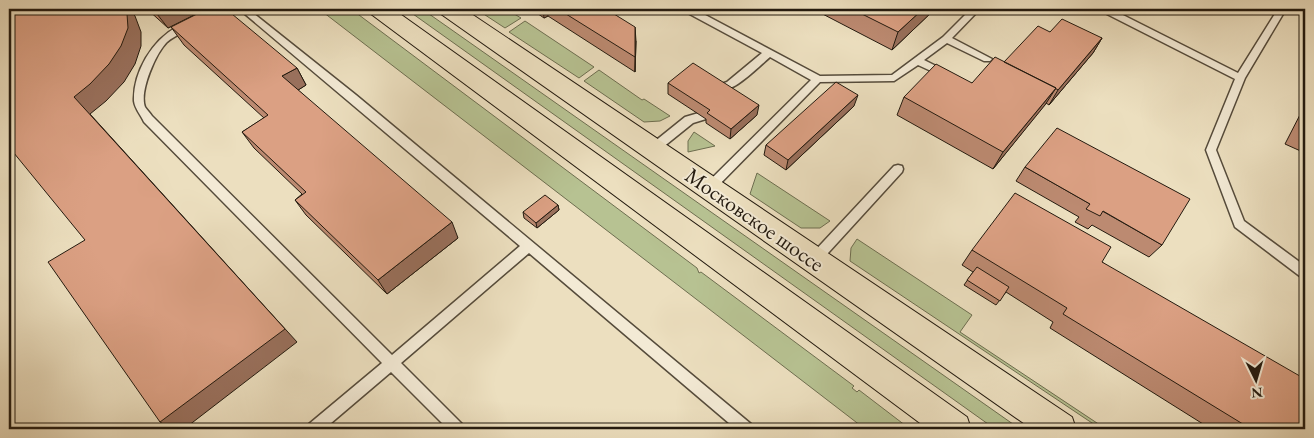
<svg xmlns="http://www.w3.org/2000/svg" width="1314" height="438" viewBox="0 0 1314 438" font-family="'EB Garamond',serif">
<style>
.green{fill:#b7c292;stroke:#6d6e50}
.lines{fill:none;stroke-linecap:round;stroke-linejoin:round}
.lane-casing{stroke:#554b3b;stroke-width:3}
.primary-casing{stroke:#231a0f;stroke-width:2}
.lane{fill:#f3ead5;fill-rule:evenodd}
.primary{fill:#ecdfbf;fill-rule:evenodd}
.wall{fill:#bc8a71;stroke:#231a0f}
.shaded-wall{fill:#99705c;stroke:#231a0f}
.building{fill:#dba083;stroke:#231a0f}
.labels{text-anchor:middle;stroke-width:4;stroke-linejoin:round;paint-order:stroke}
.street-label{font-size:22px;fill:#231a0f;stroke:#f3ead5}
</style>
<rect width="100%" height="100%" fill="#ecdfbf"/>
<filter id="stains"><feTurbulence type="fractalNoise" baseFrequency=".004" numOctaves="4"/><feColorMatrix values="0 0 0 0 .2 0 0 0 0 .09 0 0 0 0 .02 0 0 0 .5 -.17"/></filter>
<radialGradient id="worn" r=".72"><stop offset=".6" stop-color="#630" stop-opacity="0"/><stop offset="1" stop-color="#630" stop-opacity=".3"/></radialGradient>
<!-- green -->
<path class="green" d="M319,9H351L697,268L699,273L701,272L854,386L852,388L857,392L859,390L910,429H865Z
M406,9H422L1020,429H995Z
M476,9H506L521,18L505,28Z
M525,21L594,67L579,78L509,32Z
M599,70L642,100L644,99L670,116L660,121L644,122L584,81Z
M694,132L715,146L688,152V141Z
M757,173L830,221L820,228H801L750,194Z
M857,239L972,315L960,332L1106,429H1101L850,261L851,248Z"/>
<g class="lines">
<defs>
<path id="lane" d="M239,9H248L356,95L751,424L753,429H736L529,253L401,363L462,424L464,429H448L391,372L324,429H307L309,424L382,363L144,122C141,115 135,109 134,101C133,73 152,40 177,27C182,24 186,22 191,23L193,25C186,32 175,35 167,42C156,53 139,91 145,107C147,110 150,113 152,116L392,355L520,246Z
M683,9H694L820,76L892,75L943,37L971,9H980L952,38L992,59L990,61H984L947,43L924,60L948,72L950,74L948,76H942L918,65L894,81L820,82L713,191H705L704,188L705,185L811,80L770,57C756,69 731,96 713,91L711,89L713,87L727,82L762,53L684,11Z
M1100,9H1111L1238,73L1278,9H1286L1245,78L1216,150L1244,221L1305,266V278L1301,277L1235,227L1206,150L1235,79L1101,11Z
M702,112L707,116L706,119L693,123L657,152H649L648,149L649,146L685,117Z
M898,165L902,166L903,169L902,172L818,264L814,265L810,264L808,260L810,256L894,166Z"/>
<path id="primary" d="M368,9H393L967,417L971,429H928L371,14Z
M438,9H464L1072,417L1076,429H1032L441,14Z"/>
</defs>
<!-- lane casing -->
<use href="#lane" class="lane-casing"/>
<!-- primary casing -->
<use href="#primary" class="primary-casing"/>
<!-- lane -->
<use href="#lane" class="lane"/>
<!-- primary -->
<use href="#primary" class="primary"/>
</g>
<!-- wall -->
<path class="wall" d="M147,9H206L168,28Z
M531,9H606L636,41L635,72L548,16L544,18Z
M813,9H935L892,50Z
M171,27L297,68L306,85L298,90L458,238L387,294L306,215L295,200L302,194L254,148L242,132L264,118L184,45Z
M1050,32L1102,38L1093,53L1049,105L1046,103L993,169L897,115L904,97L972,83Z
M668,83L757,115L730,139L706,123V119L668,94Z
M1305,105V153L1285,144Z
M854,106L786,170L764,155L766,145Z
M1025,167L1162,245L1149,257L1092,225L1088,229L1075,222L1079,217L1016,181Z
M558,205L559,210L537,228L524,218L523,212Z
M972,250L1102,262L1305,429H1211L1050,328L1053,322L1006,292L996,305L964,285L973,272L962,265Z"/>
<!-- shaded-wall -->
<path class="shaded-wall" d="M126,9H129L135,16L141,32V46L135,64L124,82L106,101L90,114L297,342L184,429H172L160,422L74,97Z
M167,9H206L168,28L157,14Z
M543,9H547L548,16L544,18Z
M923,9H935L892,50L898,32Z
M635,27L636,41L635,72Z
M1102,38L1093,53L1049,105L1058,90Z
M297,68L306,85L292,94L282,76Z
M1056,88L1045,105L993,169L1003,152Z
M858,95L854,106L786,170L788,160Z
M759,105L757,115L730,139L731,129Z
M9,144L18,152L9,155Z
M558,205L559,210L537,228L536,223Z
M452,222L458,238L387,294L378,280Z"/>
<!-- building -->
<path class="building" d="M9,9H126L127,14L128,28L121,46L109,64L90,84L74,97L285,329L160,422L48,262L85,240L9,147Z
M152,9H167L157,14Z
M207,9H226L297,68L282,76L452,222L378,280L295,200L306,192L242,132L268,115L171,27Z
M558,9H606L635,27V57Z
M852,9H923L898,32Z
M1062,19L1102,38L1058,90L1055,88H1056L1004,62L1038,26L1050,32Z
M995,57L1056,88L1003,152L904,97L936,64L972,83Z
M693,63L759,105L731,129L707,113L710,110L668,83Z
M836,82L858,95L788,160L766,145Z
M1057,128L1190,199L1162,245L1103,211L1100,216L1086,209L1090,204L1025,167Z
M1015,193L1111,247L1102,262L1305,379V429H1251L1063,314L1067,308L972,250Z
M545,195L558,205L536,223L523,212Z
M977,267L1009,287L1000,301L967,280Z"/>
<g class="labels">
<!-- street labels -->
<g class="street-label">
<text transform="translate(755 219) rotate(35)" y="8">Московское шоссе</text>
</g>
</g>
<!-- margin -->
<rect width="1314" height="438" fill="none" stroke="#ecdfbf" stroke-width="30"/>
<rect x="10" y="10" width="1294" height="418" fill="none" stroke="#231a0f" stroke-width="2.5"/>
<rect x="15" y="15" width="1284" height="408" fill="none" stroke="#231a0f"/>
<!-- north arrow -->
<g transform="translate(1256 380) rotate(175)" stroke="#f3ead5" stroke-width="4" paint-order="stroke">
<path d="M0-4L9 19L0 12L-9 19Z" fill="#231a0f"/>
<text y="-8" font-size="14" font-weight="bold" text-anchor="middle" fill="#231a0f">N</text>
</g>
<rect width="100%" height="100%" filter="url(#stains)"/>
<rect width="100%" height="100%" fill="url(#worn)"/>
</svg>
